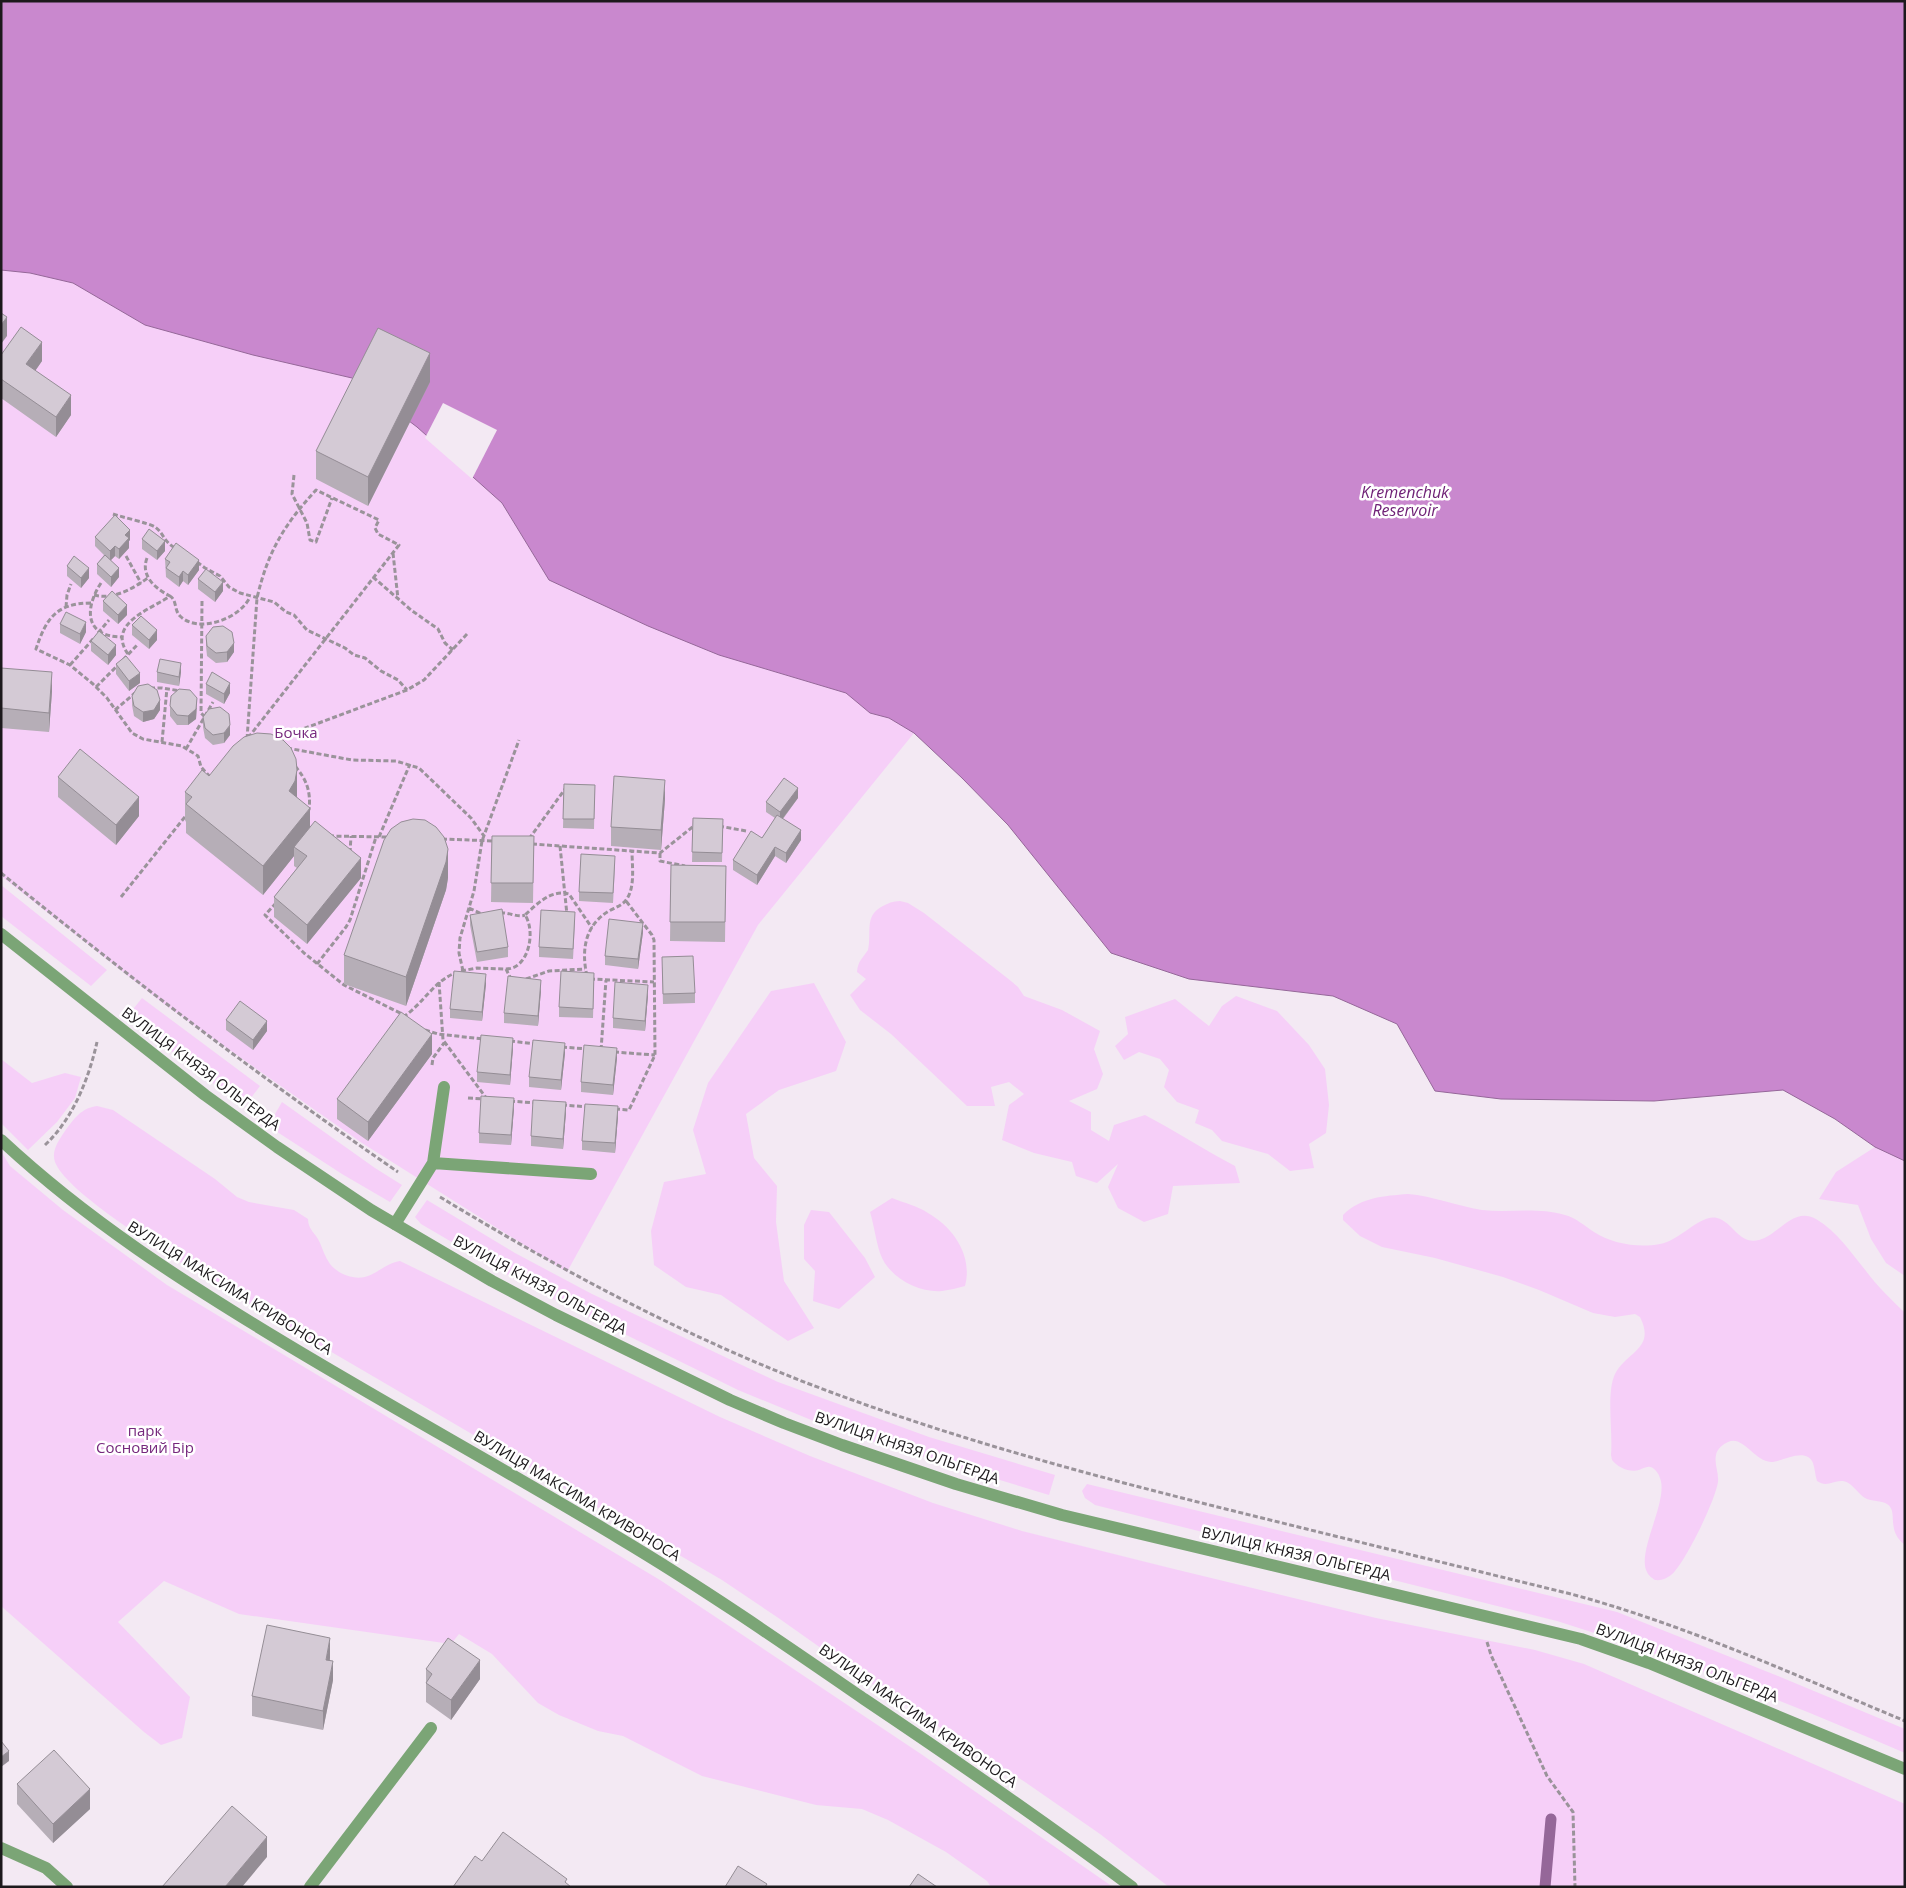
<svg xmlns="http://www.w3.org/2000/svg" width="1906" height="1888" viewBox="0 0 1906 1888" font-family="'Open Sans',sans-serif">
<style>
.green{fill:#f6cff8}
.water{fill:#c988ce;stroke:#956799}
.pier{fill:#f3e9f3}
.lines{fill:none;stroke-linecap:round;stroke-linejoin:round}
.stream{stroke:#956799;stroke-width:11}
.path{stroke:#9a939a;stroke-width:3;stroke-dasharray:5 2.5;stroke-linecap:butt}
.service{stroke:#7ba576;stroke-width:12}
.minor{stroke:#7ba576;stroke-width:12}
.wall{fill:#b6aeb7}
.shaded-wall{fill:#948d95}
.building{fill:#d4cad5;stroke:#948d95}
.labels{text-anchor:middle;stroke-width:5;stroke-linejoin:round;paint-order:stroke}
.park-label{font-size:15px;fill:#76287d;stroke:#fff}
.street-label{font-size:15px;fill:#1c191c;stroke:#fff}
.water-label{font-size:16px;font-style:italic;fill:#6f2176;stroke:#fff}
</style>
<rect width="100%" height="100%" fill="#f3e9f3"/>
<!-- green -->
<path class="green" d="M1,270L30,273L73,283L145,325L253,355L352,378L417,427L502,503L549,580L648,626L719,655L846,693L870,713L889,718L914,733L758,925L567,1272L362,1143L164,1004L1,876Z
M1,885L107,970L91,986L1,916Z
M900,901L908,903L924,913L1011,981L1018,987L1024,996L1062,1010L1100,1031L1094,1049L1103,1074L1097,1089L1069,1101L1091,1112V1130L1109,1141L1114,1125L1145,1115C1176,1131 1204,1150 1235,1166L1240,1183L1173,1186L1168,1214L1144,1222L1118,1208L1108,1187L1118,1164L1097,1183L1076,1176L1072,1162L1034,1153L1002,1140L1009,1105L1024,1094L1009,1082L991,1087L995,1106H967L891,1034L860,1010L850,995L866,979L857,972C858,961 862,959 868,950C872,933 864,917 881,907C888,903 893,901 900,901Z
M814,983L846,1042L836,1071L779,1090L746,1114L754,1158L777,1186L776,1222L784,1281L814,1328L788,1341L721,1295L686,1287L654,1265L651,1231L664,1182L706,1174L693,1130L708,1083L771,991Z
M1236,996L1277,1011L1309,1045L1325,1069L1329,1105L1326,1133L1309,1144L1314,1168L1290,1171L1268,1154L1222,1141L1212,1130L1195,1123L1199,1110L1177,1102L1164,1087L1169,1070L1160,1059L1139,1052L1124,1060L1115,1046L1128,1034L1125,1017L1175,999L1209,1026L1222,1006Z
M142,998L260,1086L244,1107L144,1030C137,1023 134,1018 134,1008Z
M1,1059L32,1083L65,1073L81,1077L75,1098L57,1122L28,1150L1,1123Z
M282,1102L375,1168L402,1185L390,1202L342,1174L268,1126Z
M97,1106L113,1110L215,1179L237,1197L249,1202L294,1210L308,1219C308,1230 316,1233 320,1243C323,1250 325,1257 330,1264C338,1274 355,1281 368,1276C379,1272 387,1263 400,1261L720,1417L810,1456L933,1503L1022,1531L1170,1568L1376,1618L1535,1650L1584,1664L1905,1804V1887H1169L1100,1834L1025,1782L869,1682L777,1617L722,1580L234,1295C198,1273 68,1197 55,1162C51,1151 59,1140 65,1131C74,1119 81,1108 97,1106Z
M1875,1147L1905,1161V1276L1886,1263L1871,1239L1858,1205L1819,1199L1836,1172Z
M1,1151L10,1166L63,1210L167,1285L660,1580L921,1754L1113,1887H991L987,1881L946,1852L888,1820L862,1809L816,1805L702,1776L623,1736L598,1731L559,1715L538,1703L492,1654L459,1634L451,1644L239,1614L164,1581L118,1622L190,1697L182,1738L161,1745L144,1732L1,1606Z
M1408,1194C1433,1196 1457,1206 1482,1210C1509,1213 1538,1207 1565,1215C1576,1218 1585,1226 1594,1232C1613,1244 1638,1248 1660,1244C1680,1241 1700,1214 1717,1218C1733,1222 1739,1245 1759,1240C1779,1235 1793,1206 1816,1219C1837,1231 1851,1253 1866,1271C1877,1286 1891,1299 1905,1313V1545C1885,1530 1899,1511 1887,1504C1881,1500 1872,1502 1865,1498C1857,1493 1853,1483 1843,1481C1833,1480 1827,1488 1817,1481C1815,1475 1815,1469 1813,1463C1806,1446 1782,1462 1771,1462C1754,1461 1743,1435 1728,1442C1723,1444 1717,1449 1716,1455C1714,1464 1719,1473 1718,1482C1715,1501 1688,1556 1675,1571C1670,1577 1663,1581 1655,1580C1652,1578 1648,1575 1647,1572C1636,1552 1669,1501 1660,1478C1659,1474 1654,1467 1650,1467C1647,1466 1642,1469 1639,1470C1630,1473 1617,1467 1612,1460L1611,1455C1613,1432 1606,1393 1615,1374C1627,1351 1656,1349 1640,1317L1635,1314L1615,1317L1593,1313L1539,1290L1503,1277L1435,1258L1382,1247L1360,1236L1343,1220V1215C1361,1197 1384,1196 1408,1194Z
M892,1198C904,1203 918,1206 928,1213C954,1228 973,1256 965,1286C957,1288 950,1290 942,1291C918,1293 888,1277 880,1253C876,1241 874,1225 870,1212Z
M427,1200L515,1253L592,1294L778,1382L929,1437L1055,1475L1049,1495L838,1431L738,1390L527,1286L421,1224L415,1217Z
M811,1210L829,1212L865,1258L875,1277L839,1309L813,1301L815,1271L804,1259V1225Z
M1087,1484L1617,1612L1778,1676L1905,1729V1753C1791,1704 1675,1658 1557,1621L1095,1505L1085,1498L1082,1491Z"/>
<!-- water -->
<path class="water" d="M1,1H1905V1161L1875,1147L1835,1119L1783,1090L1654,1101L1501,1099L1435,1091L1397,1024L1333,996L1189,979L1111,953L1008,825L962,778L914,733L889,718L870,713L846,693L719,655L648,626L549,580L502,503L417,427L352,378L253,355L145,325L73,283L30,273L1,270Z"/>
<!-- pier -->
<path class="pier" d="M443,403L497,430L472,479L425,438Z"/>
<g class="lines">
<!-- stream -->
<path class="stream" d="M1545,1887L1551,1819"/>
<!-- path -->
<path class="path" d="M294,475L292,494L307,523L310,540L316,542L317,539L332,498
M113,514C121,517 149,523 155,527C164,533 163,542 177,549
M393,553L398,599
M126,556L141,583
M147,558C140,576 156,589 170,596
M197,562L205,568L220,576L229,587L240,593L274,602L286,612L294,615L307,630L345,648L354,655L365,658L381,671L398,680L407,690
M373,577L411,610L438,629L445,643L453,650
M101,583C84,609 85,637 122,637
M94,595C113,600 133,589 149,577
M202,601L201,713L204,716
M91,603C56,603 46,619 36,649L70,665L93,684L107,698L132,733L143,739L182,746L198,756L201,767L211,778
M66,607L67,595L71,584
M98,633L109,620
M128,654C106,623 152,609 170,596C177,600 174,610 180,616C198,634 240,619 250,597
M123,660L138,644
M70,665L94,638
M96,687L119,664
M150,688H162L181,691
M115,710L135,693
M247,739L257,598C268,551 284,525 316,490L379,520L375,528L378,534L399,545L248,738
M276,739L407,690L424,680L468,633
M162,742L167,688
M287,748L352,760L396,761L419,768L471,818L484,836
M186,749L213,702
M295,766C307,780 311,792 309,810
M719,826L746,831
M329,836L388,837
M379,837L410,764
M442,839L495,841
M529,839L565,789H567
M532,844L660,853L695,825
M560,846L567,915
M350,853L351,836
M660,853V861L685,866
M1,873C130,978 261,1078 398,1172
M121,897L188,813
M276,903L265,915L304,953L344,985L402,1014
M469,908L482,914
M500,913C509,912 518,918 525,915
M317,964L346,927L350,920L376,837
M506,969C529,969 536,931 525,915C537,904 551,889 569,894L592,928
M461,971L477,968L506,969L511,979
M463,971L459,953L460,938L474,891L482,841L519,740
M587,976C581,950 585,925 609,911C616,907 624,905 628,897C635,884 632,865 632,851
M526,979L549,971L585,969
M590,979L654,982
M439,982L443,1040L487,1099
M403,1017C423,1004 433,982 455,973
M425,1030L438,1034L483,1039
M510,1041L536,1044
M562,1047L588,1049
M601,1050L606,980
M614,1052L655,1055
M432,1065L433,1058L444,1043
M468,1098L484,1099
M510,1101L536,1103
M562,1105L589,1107
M615,1109L629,1110L655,1055L654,940L652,935L626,901
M45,1145C73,1119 89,1078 97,1042
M440,1197C559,1269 682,1335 812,1385C956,1440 1104,1479 1254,1516C1359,1542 1465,1568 1571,1594C1686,1625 1795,1675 1905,1721
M1487,1642L1491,1655L1547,1776L1573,1812L1575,1887"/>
<!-- service -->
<path class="service" d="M433,1163L591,1174
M395,1224L433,1163L444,1087
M1,1848L46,1868L67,1887"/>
<!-- minor -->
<path class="minor" d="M1,934L205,1095L277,1147L371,1210L492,1281L556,1315L730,1400L784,1423L842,1445L956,1484L1062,1515L1581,1639L1649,1663L1905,1769
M1,1140C88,1221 182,1281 283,1342C394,1409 508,1471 619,1538C703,1588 784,1644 864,1699C955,1760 1045,1822 1132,1887
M310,1887L431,1728"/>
</g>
<!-- wall -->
<path class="wall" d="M1,355L42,361L35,371L71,415L56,437L1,398Z
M430,382L368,506L316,479V451Z
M95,537L130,540L129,541V548L119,559L115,556L111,560L119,577L111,587L97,574V564L104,555L95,546Z
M142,539L165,551L157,560L142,549Z
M165,559L199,570L188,585L183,581L179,587L166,577Z
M67,566L89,578L81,588L67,576Z
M198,579L223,591L215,602L198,589Z
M103,601L127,615L118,624L103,611Z
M60,624L86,632L80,644L60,633Z
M132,625L157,640L149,649L132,635Z
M206,636L234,652L227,662L216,663L207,656L206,646Z
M91,641L116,655L108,665L91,651Z
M116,664L140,683L129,691L116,674Z
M1,668L52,691L49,732L1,728Z
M157,672H181L179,686L157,682Z
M206,684L230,693L224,704L206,694Z
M132,696L160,710L154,719L143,722L134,716L132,705Z
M170,706L197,708L196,719L188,725H177L170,716Z
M203,717L230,735L224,743L213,745L205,738L203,727Z
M209,776L297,797L310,827L361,878L307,944L274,917V897L297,868L294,866V856L263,895L186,833V822L185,820V792Z
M58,777L139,816L116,845L58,797Z
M564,784L595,785L594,829L563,828Z
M798,798L783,819L801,840L786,863L775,856L757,885L733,870V860L762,838L775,818L766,812V802Z
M665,799L661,850L611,846V827Z
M693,818L723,819L722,862H692Z
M492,836H534L533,903L491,902Z
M671,865L726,866L725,942L670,941Z
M615,866L613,903L579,901V892Z
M448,878L446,890L406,1006L344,984V955Z
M470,915L508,947V957L477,962L470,925Z
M575,922L573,959L539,957V947Z
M643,932L638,969L605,965V956Z
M662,967L695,993V1003L663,1004Z
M594,982L593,1018L559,1017V1007Z
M486,984L482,1021L450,1018V1009Z
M541,990L538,1026L504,1023V1013Z
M648,995L645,1031L613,1028V1018Z
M226,1020L267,1031L253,1050L226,1030Z
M513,1048L510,1085L477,1082V1072Z
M565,1053L561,1090L529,1087V1077Z
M432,1054L368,1141L337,1119V1099Z
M617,1058L613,1095L581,1092V1082Z
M514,1108L511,1145L479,1143V1133Z
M566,1112L563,1149L531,1146V1136Z
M618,1116L615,1153L582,1150V1141Z
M330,1658V1660L333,1680L323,1730L252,1716V1696Z
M426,1669L480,1679L451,1720L426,1702Z
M17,1784L90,1809L53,1843L17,1804Z"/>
<!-- shaded-wall -->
<path class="shaded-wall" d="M7,317V336L1,344V325Z
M42,342V361L26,384V364Z
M430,353V382L368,506V477Z
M71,395V415L56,437V417Z
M130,530V540L129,541V548L119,559V549L125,535Z
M165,541V551L157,560V551Z
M115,546V556L110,561V551Z
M199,560V570L188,585V575Z
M89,568V578L81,588V578Z
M119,568V577L111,587V577Z
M183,571V581L179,587V577Z
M223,582V591L215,602V592Z
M127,605V615L118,624V615Z
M86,622V632L80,644V634Z
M157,630V640L149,649V640Z
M234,643V652L227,662V652Z
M116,645V655L108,665V655Z
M181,663V672L179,686V677Z
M52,672V691L49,732V713Z
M140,673V683L129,691V681Z
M230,683V693L224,704V694Z
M197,698L196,719L188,725V716Z
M160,700V710L154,719L143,722V712Z
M230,725V735L224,743V733Z
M297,770V799L289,791Z
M665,780V799L661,850V830Z
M798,788V798L780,822V812Z
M139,797V816L116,845V825Z
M310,808V837L294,847V856L263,895V866Z
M801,830V840L786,863V853Z
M775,847V856L757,885V875Z
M448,849V878L446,890L406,1006V977Z
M361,858V878L307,944V925Z
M643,923V932L638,969V959Z
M486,974V984L482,1021V1012Z
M541,980V990L538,1026V1016Z
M648,985V995L645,1031V1021Z
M267,1021V1031L253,1050V1040Z
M432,1034V1054L368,1141V1122Z
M513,1038V1048L510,1085V1075Z
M565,1043V1053L561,1090V1080Z
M617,1048V1058L613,1095V1085Z
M514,1098V1108L511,1145V1135Z
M566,1102V1112L563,1149V1139Z
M618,1106V1116L615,1153V1143Z
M330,1638V1658L326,1679V1660Z
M480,1660V1679L451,1720V1700Z
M333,1661V1680L323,1730V1711Z
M9,1751V1761L1,1767V1757Z
M90,1789V1809L53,1843V1824Z
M267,1837V1857L242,1887H225Z"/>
<!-- building -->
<path class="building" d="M1,313L7,317L1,325Z
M21,327L42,342L26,364L71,395L56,417L1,379V355Z
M378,328L430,353L368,477L316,451Z
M115,515L130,530L125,535L129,538L119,549L115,546L110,551L95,537Z
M149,529L165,541L157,551L142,539Z
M176,543L199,560L188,575L183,571L179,577L166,568L170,562L165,559Z
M105,555L119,568L111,577L97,564Z
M74,556L89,568L81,578L67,566Z
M206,569L223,582L215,592L198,579Z
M112,591L127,605L118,615L103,601Z
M66,612L86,622L80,634L60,624Z
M141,616L157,630L149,640L132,625Z
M223,626L232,632L234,643L227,652L216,653L207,646L206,636L213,627Z
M99,631L116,645L108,655L91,641Z
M126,656L140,673L129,681L116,664Z
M160,659L181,663L179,677L157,672Z
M1,668L52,672L49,713L1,708Z
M212,672L230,683L224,694L206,684Z
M148,684L157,690L160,700L154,710L143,712L134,706L132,696L138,686Z
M179,689L190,690L197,698L196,709L188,716L177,715L170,706L171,696Z
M220,707L229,714L230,725L224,733L213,735L205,728L203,717L209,709Z
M257,733L271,734L283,740L291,748L296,759L297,770L295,781L289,791L310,808L263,866L186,804L192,797L185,792L202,770L209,776L233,746L244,737Z
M80,749L139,797L116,825L58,777Z
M614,776L665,780L661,830L611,827Z
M784,778L798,788L780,812L766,802Z
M564,784L595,785L594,819H563Z
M777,815L801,830L786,853L775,847L757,875L733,860L751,831L762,838Z
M693,818L723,819L722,853L692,852Z
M413,819L425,820L436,827L444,837L448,849L446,862L406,977L344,955L384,840L391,829L401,822Z
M315,821L361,858L307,925L274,897L307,856L294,847Z
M492,836H534L533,883H491Z
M581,854L615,856L613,893L579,892Z
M671,865L726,866L725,922H670Z
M502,909L508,947L477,952L470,915Z
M541,910L575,912L573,949L539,947Z
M609,919L643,923L638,959L605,956Z
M693,956L695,993L663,994L662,957Z
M454,971L486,974L482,1012L450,1009Z
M561,971L594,973L593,1009L559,1007Z
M508,976L541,980L538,1016L504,1013Z
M615,982L648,985L645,1021L613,1018Z
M240,1001L267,1021L253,1040L226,1020Z
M401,1012L432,1034L368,1122L337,1099Z
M481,1035L513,1038L510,1075L477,1072Z
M533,1040L565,1043L561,1080L529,1077Z
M584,1045L617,1048L613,1085L581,1082Z
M481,1096L514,1098L511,1135L479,1133Z
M533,1100L566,1102L563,1139L531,1136Z
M585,1104L618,1106L615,1143L582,1141Z
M267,1625L330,1638L326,1660L333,1661L323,1711L252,1696Z
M448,1638L480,1660L451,1700L426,1683L432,1674L426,1669Z
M1,1741L9,1751L1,1757Z
M54,1750L90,1789L53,1824L17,1784Z
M232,1806L267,1837L225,1887H162Z
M503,1832L567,1879L565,1882L571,1887H453L475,1856L482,1861Z
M738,1866L767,1884L765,1887H725Z
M918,1874L937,1887H909Z"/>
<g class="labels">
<!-- park labels -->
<g class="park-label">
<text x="296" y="738">Бочка</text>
<text x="145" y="1436">парк<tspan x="145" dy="17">Сосновий Бір</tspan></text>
</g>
<!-- street labels -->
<g class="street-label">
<text transform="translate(201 1069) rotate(37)" y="5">ВУЛИЦЯ КНЯЗЯ ОЛЬГЕРДА</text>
<text transform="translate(540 1285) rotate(28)" y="5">ВУЛИЦЯ КНЯЗЯ ОЛЬГЕРДА</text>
<text transform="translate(230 1288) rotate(32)" y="5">ВУЛИЦЯ МАКСИМА КРИВОНОСА</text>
<text transform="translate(907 1448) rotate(19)" y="5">ВУЛИЦЯ КНЯЗЯ ОЛЬГЕРДА</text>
<text transform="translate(577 1496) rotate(31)" y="5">ВУЛИЦЯ МАКСИМА КРИВОНОСА</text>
<text transform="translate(1296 1554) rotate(13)" y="5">ВУЛИЦЯ КНЯЗЯ ОЛЬГЕРДА</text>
<text transform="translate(1687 1663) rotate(21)" y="5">ВУЛИЦЯ КНЯЗЯ ОЛЬГЕРДА</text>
<text transform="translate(918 1716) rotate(35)" y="5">ВУЛИЦЯ МАКСИМА КРИВОНОСА</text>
</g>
<!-- water labels -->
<g class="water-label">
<text x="1405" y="498">Kremenchuk<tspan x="1405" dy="18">Reservoir</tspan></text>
</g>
</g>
<!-- border -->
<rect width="1906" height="1888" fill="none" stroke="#1c191c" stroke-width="5"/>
</svg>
